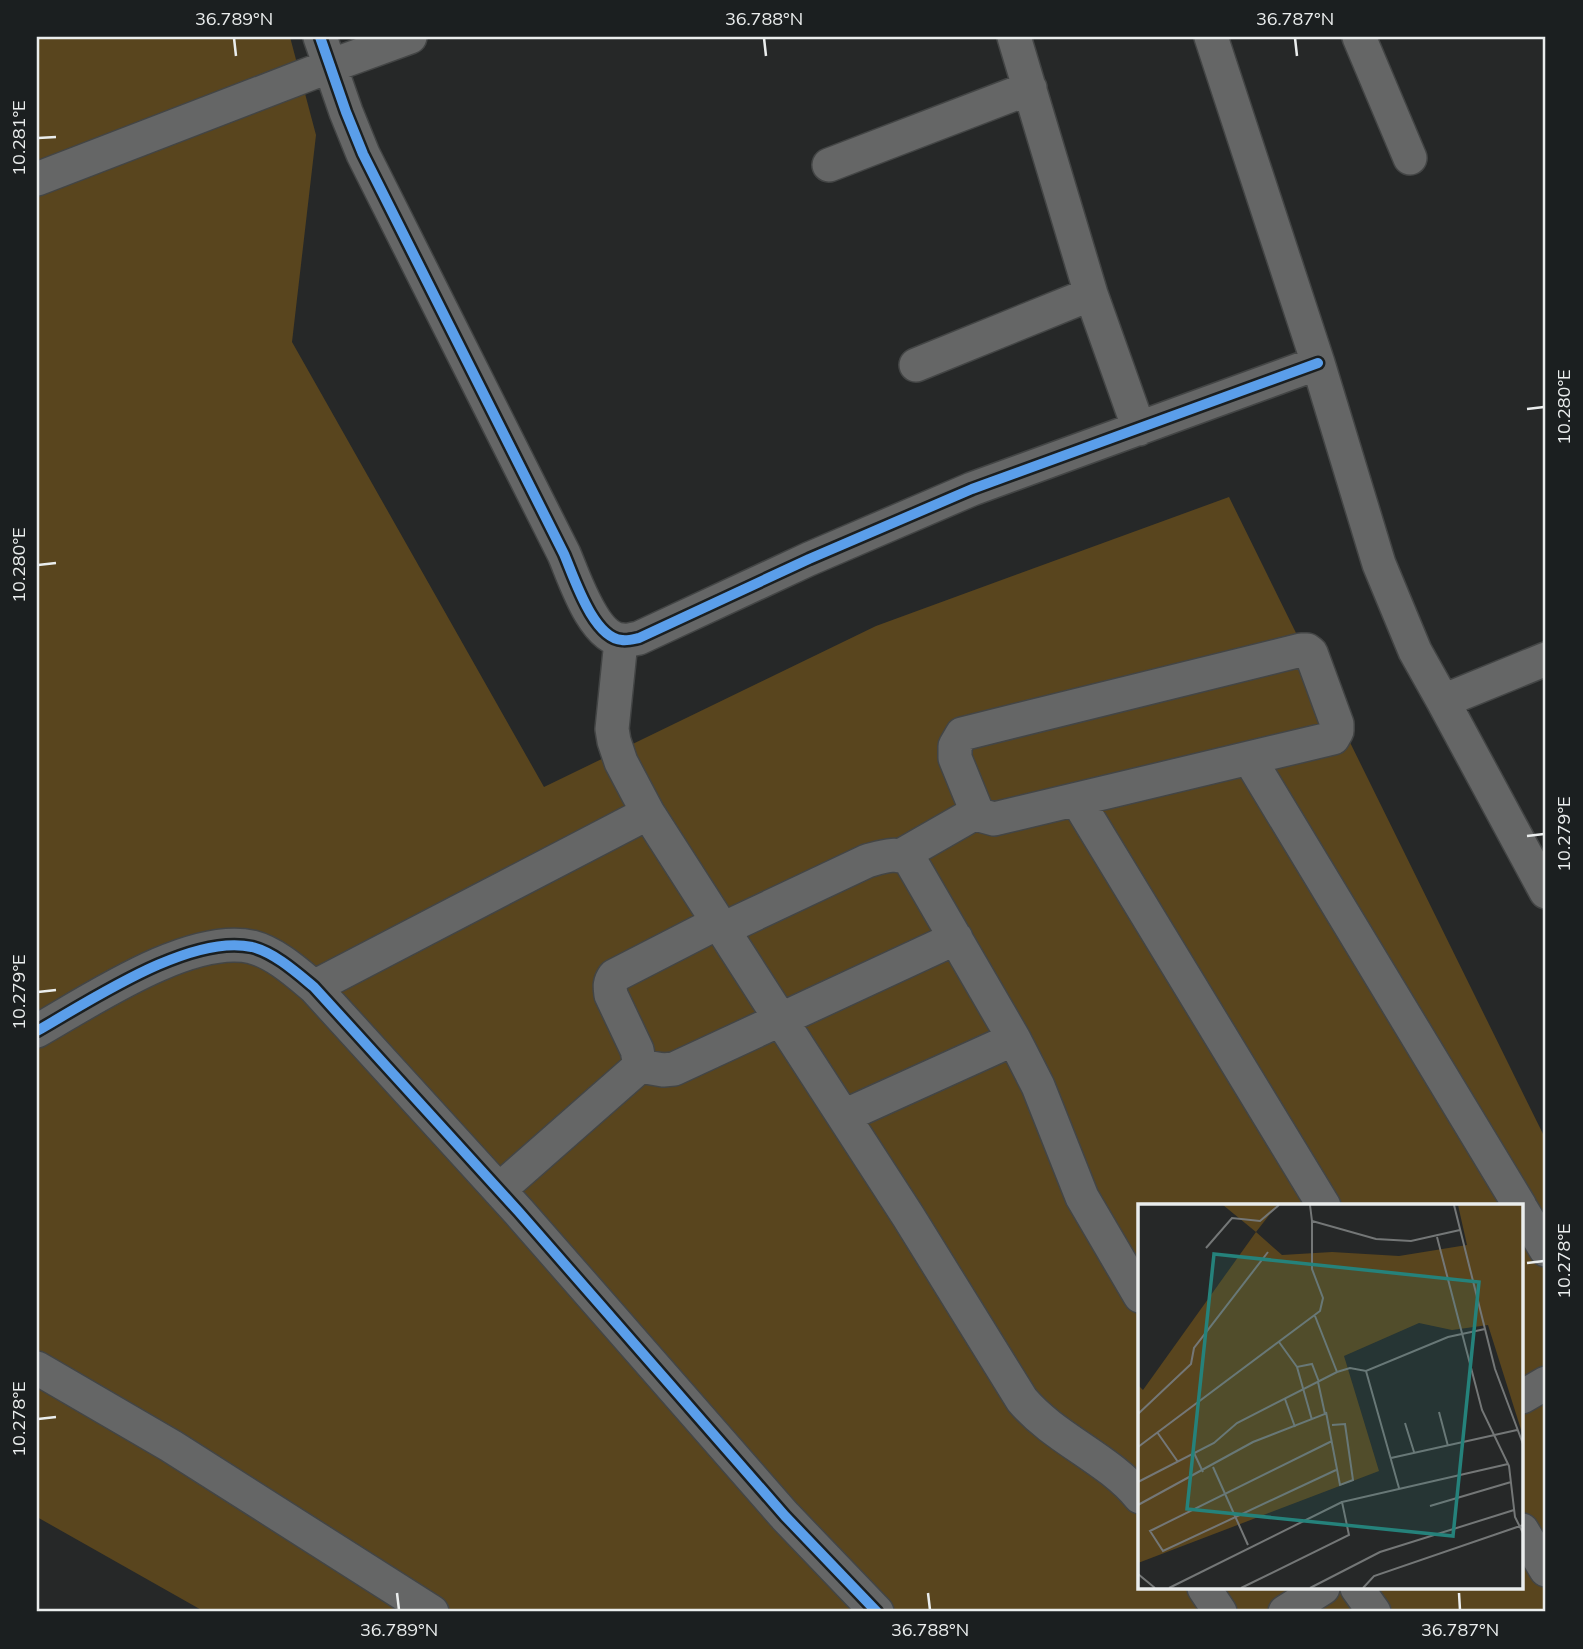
<svg xmlns="http://www.w3.org/2000/svg" width="1583" height="1649" viewBox="0 0 1583 1649" font-family="Mulish,sans-serif">
<style>
.green{fill:#59451e;fill-rule:evenodd}
.lines{fill:none;stroke-linecap:round;stroke-linejoin:round}
.minor-casing{stroke:#434545;stroke-width:36}
.minor{stroke:#656666;stroke-width:33}
.cycleway-casing{stroke:#1b1f20;stroke-width:15}
.cycleway{stroke:#5a9eea;stroke-width:10}
.ticks{fill:none;stroke:#eaeded;stroke-width:2.5}
.inset-road{fill:none;stroke:#747777;stroke-width:2}
.view{fill:#25827b;fill-opacity:0.15;stroke:#25827b;stroke-width:3.5}
.inset-edge{fill:none;stroke:#eaeded;stroke-width:3.5}
.neatline{fill:none;stroke:#eaeded;stroke-width:2.5}
.ticks-label{font-size:18px;text-anchor:middle;fill:#eaeded}
</style>
<rect width="100%" height="100%" fill="#262828"/>
<!-- green -->
<path class="green" d="M37,37H290L316,135L292,342L544,787L876,626L1229,497L1546,1140V1612H205L37,1517ZM1140,1206H1522V1588H1140Z"/>
<g class="lines">
<defs>
<path id="minor" d="M320,37L346,112L363,154L564,554C574,577 593,638 622,640C627,641 634,639 639,638L809,559L972,489L1318,363
M1014,37L1091,294L1139,429
M1211,37L1318,363L1379,564L1415,651L1443,701L1546,659
M1359,37L1410,158
M829,165L1030,88
M37,179L330,66L410,37
M916,365L1091,294
M621,641L612,729L614,741L621,762L648,813L781,1020L908,1216L1022,1400C1055,1439 1108,1458 1140,1497
M1301,650H1307L1311,653L1337,724V731L1333,738L994,819L983,816L977,812L955,758V746L962,734Z
M1443,701L1546,892
M1249,758L1520,1206
M1077,800L1324,1206
M902,855L977,812
M723,929L867,861C882,857 897,851 910,860L1014,1039L1038,1086L1082,1197L1140,1296
M314,987L648,813
M37,1031C90,1001 190,933 252,947C275,953 296,972 314,987L519,1212L785,1516L877,1612
M640,1066L663,1070L674,1069L956,938
M844,1116L1014,1039
M499,1190L640,1066L637,1050L611,995C610,987 609,983 614,976L719,922
M1522,1210L1546,1250
M37,1368L171,1446L432,1612
M1522,1397L1546,1383
M1522,1530L1546,1570
M1204,1588L1220,1612
M1357,1588L1374,1612
M1285,1612L1323,1588"/>
</defs>
<!-- minor casing -->
<use href="#minor" class="minor-casing"/>
<!-- minor -->
<use href="#minor" class="minor"/>
<defs>
<path id="cycleway" d="M320,37L346,112L363,154L564,554C574,577 593,638 622,640C627,641 634,639 639,638L809,559L972,489L1318,363
M37,1031C90,1001 190,933 252,947C275,953 296,972 314,987L519,1212L785,1516L877,1612"/>
</defs>
<!-- cycleway casing -->
<use href="#cycleway" class="cycleway-casing"/>
<!-- cycleway -->
<use href="#cycleway" class="cycleway"/>
</g>
<!-- ticks -->
<path class="ticks" d="M234,38L236,56M764,38L766,56M1295,38L1297,56M38,138L56,137M1527,409L1544,407M38,565L56,563M1527,836L1544,834M38,992L56,990M1527,1263L1544,1261M38,1419L56,1417M397,1593L399,1610M928,1593L930,1610M1459,1593L1460,1610"/>
<!-- overview -->
<g transform="translate(1138 1204)">
<rect width="385" height="385" fill="#262828"/>
<path d="M85,1H139L118,28L144,51L194,48L261,52L329,41L320,1H385V232L350,121L314,126L281,119L206,152L241,267L0,359V181L5,186L118,28Z" fill="#59451e"/>
<path class="inset-road" d="M172,1L174,17L238,35L273,37L322,26M316,1L357,165L385,240M299,33L344,206L371,262L377,313L385,329M68,44L94,14L122,17L141,1M177,112L199,168M141,138L159,163L174,160L181,178M159,163L174,216M228,167L261,284M147,195L157,223M188,208L202,281L215,276L207,220L194,221M301,208L310,242M0,210L53,160L56,144L130,48M267,219L276,248M19,228L40,258M194,237L12,327L25,347L198,266M0,243L182,107L185,94L174,65V17M56,249L65,268M253,254L379,226M75,263L110,341M0,278L76,239L99,219L199,168L212,164L228,167L310,133L347,125M0,301L115,238L187,210L180,178M292,302L373,278M0,370L17,384M31,384L204,298M103,384L211,331L204,298L370,260M172,384L242,348L376,306M225,384L236,372L385,321"/>
<path class="view" d="M76,50L341,78L315,332L49,305Z"/>
<rect width="385" height="385" class="inset-edge"/>
</g>
<!-- border -->
<rect width="1583" height="1649" fill="none" stroke="#1b1f20" stroke-width="77"/>
<rect x="38" y="38" width="1506" height="1572" class="neatline"/>
<g class="ticks-label">
<text x="234" y="25">36.789°N</text>
<text x="764" y="25">36.788°N</text>
<text x="1295" y="25">36.787°N</text>
<text transform="translate(19 138) rotate(-90)" y="6">10.281°E</text>
<text transform="translate(1564 407) rotate(-90)" y="6">10.280°E</text>
<text transform="translate(19 565) rotate(-90)" y="6">10.280°E</text>
<text transform="translate(1564 834) rotate(-90)" y="6">10.279°E</text>
<text transform="translate(19 992) rotate(-90)" y="6">10.279°E</text>
<text transform="translate(1564 1261) rotate(-90)" y="6">10.278°E</text>
<text transform="translate(19 1419) rotate(-90)" y="6">10.278°E</text>
<text x="399" y="1636">36.789°N</text>
<text x="930" y="1636">36.788°N</text>
<text x="1460" y="1636">36.787°N</text>
</g>
</svg>
